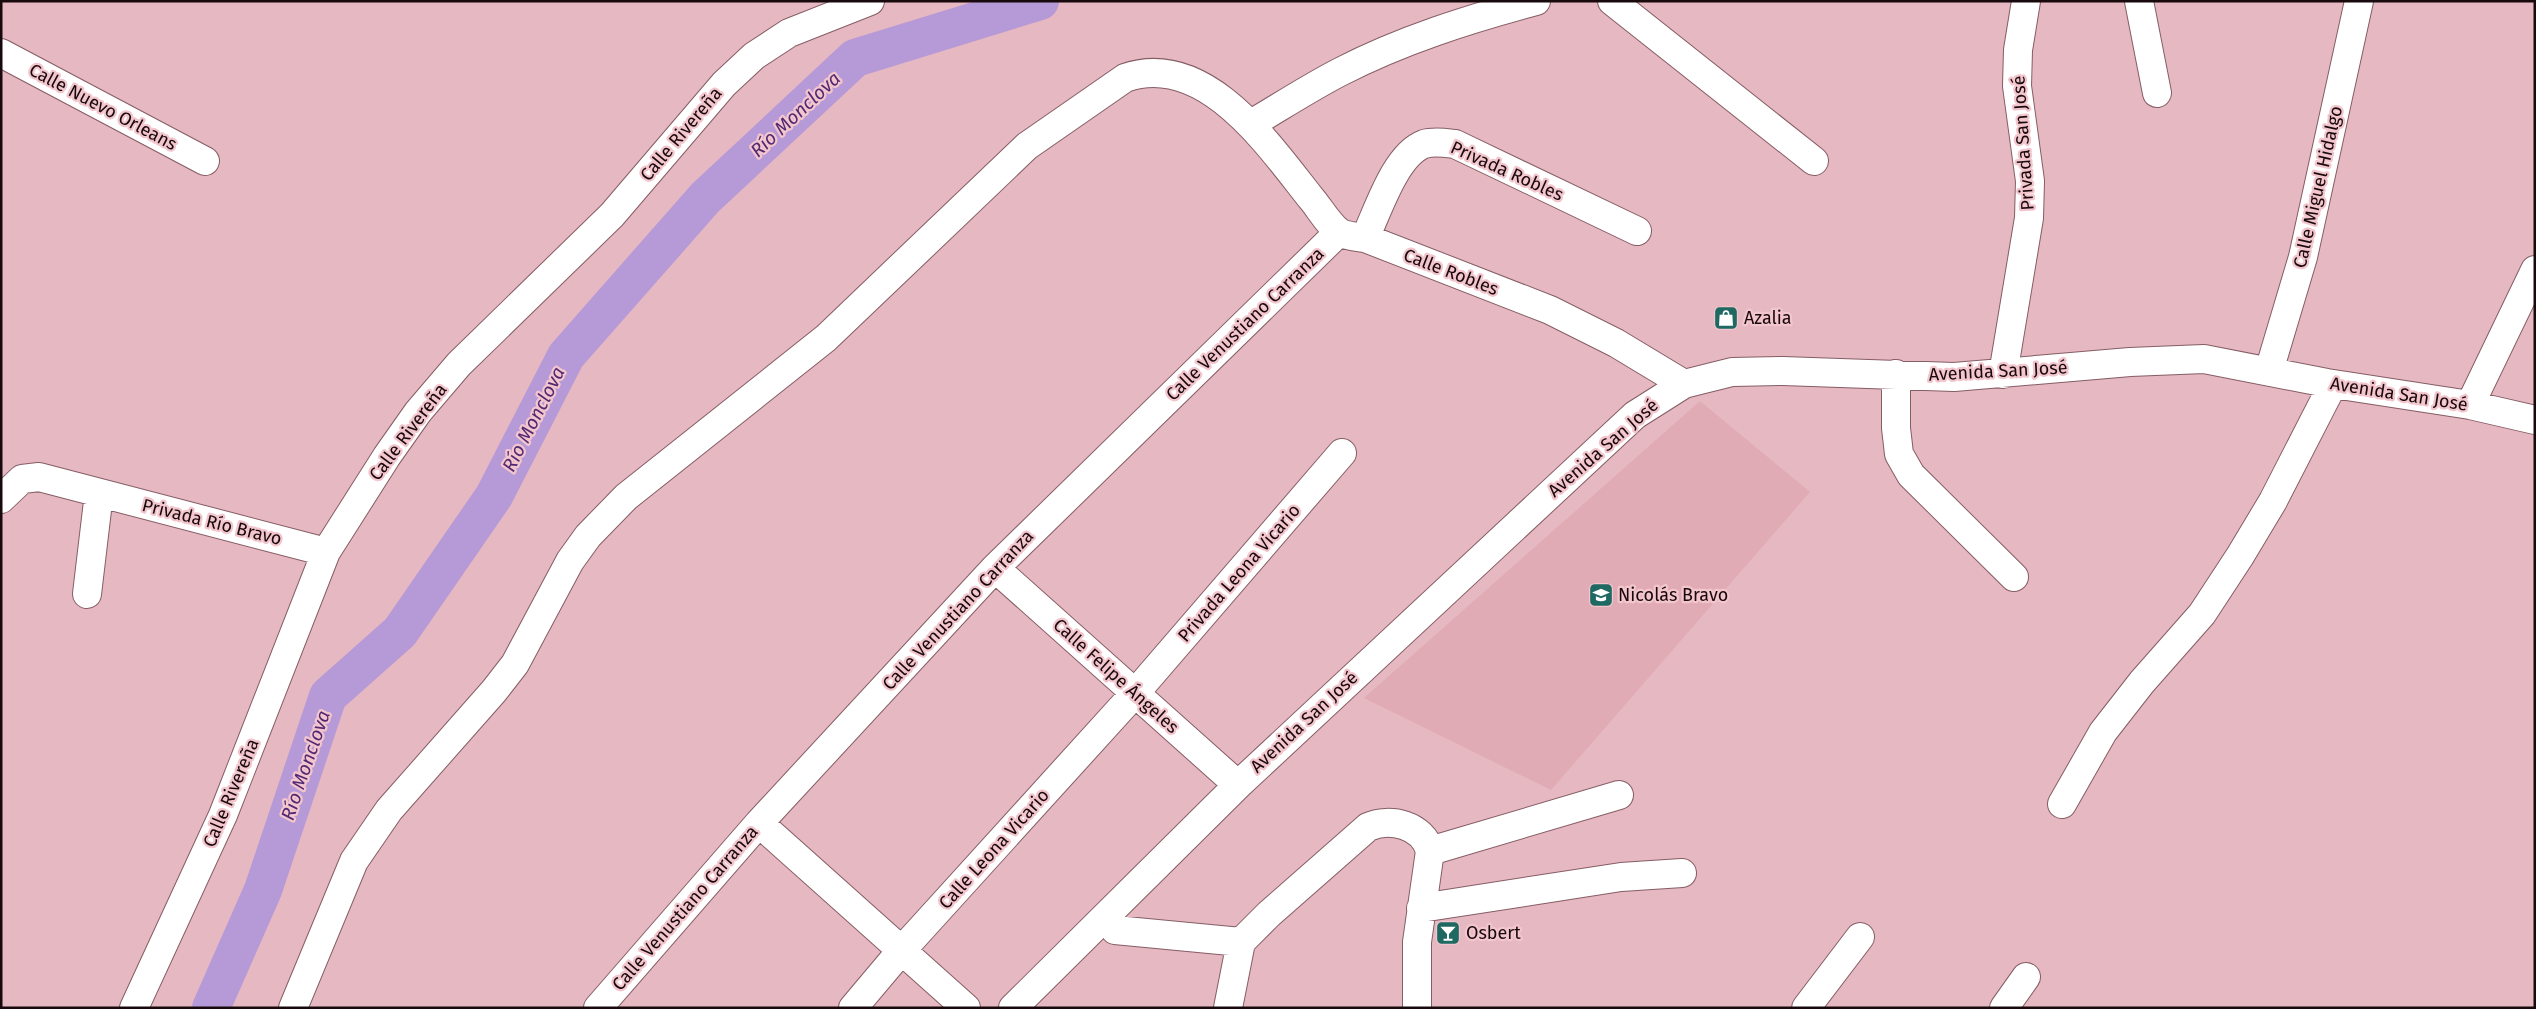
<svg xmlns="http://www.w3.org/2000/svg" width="2536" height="1009" viewBox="0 0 2536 1009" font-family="'Fira Sans',sans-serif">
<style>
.built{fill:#e0abb5}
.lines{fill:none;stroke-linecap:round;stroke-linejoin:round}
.river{stroke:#b699d7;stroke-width:38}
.minor-casing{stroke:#855d65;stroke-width:30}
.minor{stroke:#fff;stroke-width:28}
.labels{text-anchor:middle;stroke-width:4.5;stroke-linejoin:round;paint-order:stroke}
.street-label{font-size:18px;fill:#18090c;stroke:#f3c5cd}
.poi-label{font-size:18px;fill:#18090c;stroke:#f3c5cd;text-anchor:start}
.water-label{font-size:19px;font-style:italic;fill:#502973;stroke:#f3c5cd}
</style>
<rect width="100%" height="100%" fill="#e6b8c1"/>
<!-- built -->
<path class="built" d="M1700,401L1810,492L1551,790L1364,698Z"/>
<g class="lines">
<!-- river -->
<path class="river" d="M211,1008L263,890L328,696L400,632L494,496L566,356L705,198L855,58L1040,1"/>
<defs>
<path id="minor" d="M1612,1L1814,161
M2139,1L2157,93
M1,53L205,161
M1251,124C1280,107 1309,88 1340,72C1402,40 1469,19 1536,1
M1365,238C1378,211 1395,155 1424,144C1434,141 1446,143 1455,144L1637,231
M2269,371L2303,257L2359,1
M1896,374V428L1899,454L1911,475L2014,577
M2003,374L2029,218L2030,181L2017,86L2018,50L2026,1
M2470,405L2535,270
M1,499L22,479L39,477L326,552
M995,568L1238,785
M87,594L99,493
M2062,804L2103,732L2142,682L2202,614L2240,556L2273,501L2333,384
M759,823L966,1008
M1430,851L1619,795
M1421,908L1621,877L1682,873
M1115,930L1241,942
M134,1008L223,815L326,552L387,456L418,412L459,364L612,215L724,84L754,56L789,33L870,1
M293,1008L354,861L389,810L494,691L515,664L570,561L588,536L626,497L826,338L1027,146L1125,78C1204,50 1268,144 1310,197C1319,207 1328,224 1339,232C1345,236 1358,237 1365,238L1550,310L1616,343L1684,384
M598,1008L759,823L995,568L1339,232
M853,1008L901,951L1136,692L1342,453
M1013,1008L1238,785L1635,415L1684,384L1732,372L1783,371L1954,377L2130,362L2204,359L2327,383L2470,405L2535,420
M1228,1008L1241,942L1269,914L1368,827C1390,817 1423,825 1430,851L1417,942V1008
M1806,1008L1860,937
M2004,1008L2026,977"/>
</defs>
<!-- minor casing -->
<use href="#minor" class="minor-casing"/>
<!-- minor -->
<use href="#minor" class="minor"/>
</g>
<!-- icons -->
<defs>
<symbol id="shop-square" viewBox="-11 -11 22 22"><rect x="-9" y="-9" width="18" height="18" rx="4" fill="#1e6961" stroke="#f3c5cd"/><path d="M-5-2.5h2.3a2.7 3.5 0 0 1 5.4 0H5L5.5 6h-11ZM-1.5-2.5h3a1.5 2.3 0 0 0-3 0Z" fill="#fff"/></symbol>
<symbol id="school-square" viewBox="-11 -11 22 22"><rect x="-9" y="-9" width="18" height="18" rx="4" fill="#1e6961" stroke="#f3c5cd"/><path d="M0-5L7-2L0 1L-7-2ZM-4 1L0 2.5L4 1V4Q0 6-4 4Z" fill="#fff"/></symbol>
<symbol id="bar-square" viewBox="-11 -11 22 22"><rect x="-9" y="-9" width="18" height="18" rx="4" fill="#1e6961" stroke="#f3c5cd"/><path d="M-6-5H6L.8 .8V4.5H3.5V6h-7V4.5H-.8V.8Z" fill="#fff"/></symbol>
</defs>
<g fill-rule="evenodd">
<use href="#shop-square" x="1712" y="304" width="28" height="28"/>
<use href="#school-square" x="1587" y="581" width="28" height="28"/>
<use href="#bar-square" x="1434" y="919" width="28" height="28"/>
</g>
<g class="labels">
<!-- street labels -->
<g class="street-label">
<text transform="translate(103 107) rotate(28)" y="6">Calle Nuevo Orleans</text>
<text transform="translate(681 134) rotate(-50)" y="6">Calle Rivereña</text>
<text transform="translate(2023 143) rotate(-94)" y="6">Privada San José</text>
<text transform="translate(1507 171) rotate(24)" y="6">Privada Robles</text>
<text transform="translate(2318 187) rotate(-77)" y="6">Calle Miguel Hidalgo</text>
<text transform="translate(1451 272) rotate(21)" y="6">Calle Robles</text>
<text transform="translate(1245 324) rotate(-44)" y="6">Calle Venustiano Carranza</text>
<text transform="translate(1998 371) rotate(-3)" y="6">Avenida San José</text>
<text transform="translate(2399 394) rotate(9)" y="6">Avenida San José</text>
<text transform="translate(408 432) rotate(-53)" y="6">Calle Rivereña</text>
<text transform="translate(1603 448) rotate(-41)" y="6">Avenida San José</text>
<text transform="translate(212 522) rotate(14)" y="6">Privada Río Bravo</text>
<text transform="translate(1239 573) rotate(-49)" y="6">Privada Leona Vicario</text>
<text transform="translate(958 610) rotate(-47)" y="6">Calle Venustiano Carranza</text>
<text transform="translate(1116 676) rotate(42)" y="6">Calle Felipe Ángeles</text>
<text transform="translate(1304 722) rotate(-43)" y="6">Avenida San José</text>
<text transform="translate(231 793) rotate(-67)" y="6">Calle Rivereña</text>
<text transform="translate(994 849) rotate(-48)" y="6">Calle Leona Vicario</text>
<text transform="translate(685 908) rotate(-49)" y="6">Calle Venustiano Carranza</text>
</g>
<!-- poi labels -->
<g class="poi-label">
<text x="1744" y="324">Azalia</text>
<text x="1618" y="601">Nicolás Bravo</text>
<text x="1466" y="939">Osbert</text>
</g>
<!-- water labels -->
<g class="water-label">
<text transform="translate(795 114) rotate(-43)" y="7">Río Monclova</text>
<text transform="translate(533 419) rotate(-63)" y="7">Río Monclova</text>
<text transform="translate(305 765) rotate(-71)" y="7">Río Monclova</text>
</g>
</g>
<!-- border -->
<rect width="2536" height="1009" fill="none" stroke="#18090c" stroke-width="5"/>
</svg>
